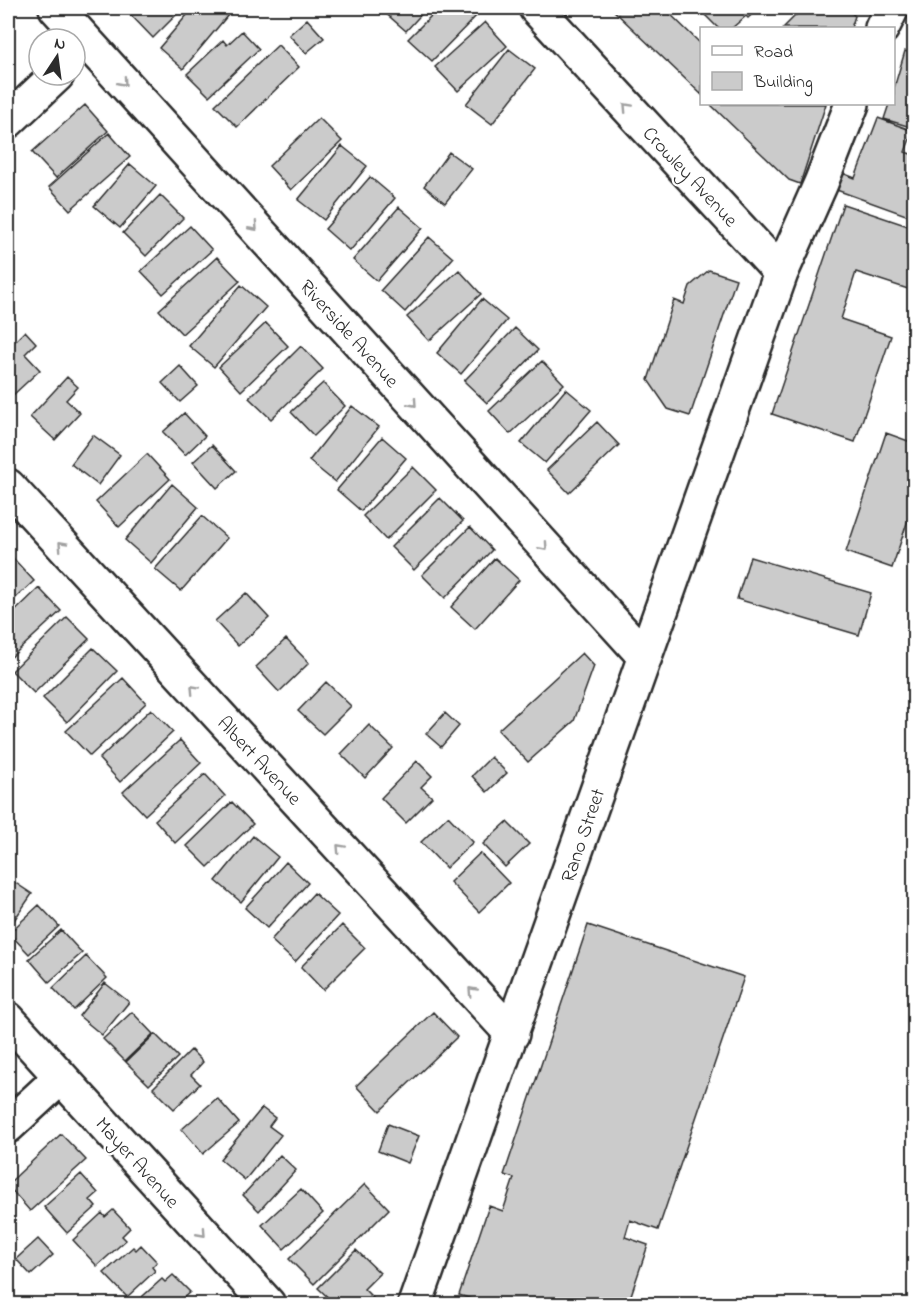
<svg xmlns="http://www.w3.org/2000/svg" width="922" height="1312" viewBox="0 0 922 1312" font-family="'Indie Flower',sans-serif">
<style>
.building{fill:#cbcbcb;stroke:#2b2b2b;stroke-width:1.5}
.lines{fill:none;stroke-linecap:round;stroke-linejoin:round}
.minor-casing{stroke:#2b2b2b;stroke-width:38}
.minor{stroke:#fff;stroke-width:33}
.oneway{stroke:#a0a0a0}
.labels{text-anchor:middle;stroke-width:4.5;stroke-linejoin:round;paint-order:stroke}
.street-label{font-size:20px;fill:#2b2b2b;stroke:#fff}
</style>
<rect width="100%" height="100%" fill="#fff"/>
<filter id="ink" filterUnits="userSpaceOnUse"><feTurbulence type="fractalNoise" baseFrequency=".0167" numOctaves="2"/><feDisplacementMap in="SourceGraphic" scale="12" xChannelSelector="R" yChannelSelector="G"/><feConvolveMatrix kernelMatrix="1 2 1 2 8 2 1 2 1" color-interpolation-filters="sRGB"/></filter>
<g filter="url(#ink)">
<!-- building -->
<path class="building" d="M137,8H183L153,38L130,14Z
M193,8H219L228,15L183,69L159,48Z
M385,8H427L406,31L382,10Z
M439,8H475L480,12L432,61L408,39Z
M611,8H664L702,45V95Z
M698,8H759L748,18L746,16L732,28H718Z
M803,8H846L855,16L851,28H783Z
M307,19L324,38L306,53L289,35Z
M485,22L507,46L458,91L435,67Z
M242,31L259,49L209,96L187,74L223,40L227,45Z
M278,45L299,67L237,127L215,105Z
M509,49L535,69L492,124L466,104Z
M905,51L914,54V128L884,119L889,104H894V88Z
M710,104H826L800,184L789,180Z
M85,105L108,131L56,178L32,152Z
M319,118L342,141L291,190L269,166Z
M878,118L913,131L905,152L914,155V218L831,188L837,171L855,178Z
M109,133L130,157L70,210L49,187Z
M342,146L367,166L324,220L298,200Z
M449,152L472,169L445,203L424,186Z
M130,164L156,186L120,228L94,206Z
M370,177L395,198L350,251L325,229Z
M160,195L183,218L146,256L123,233Z
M843,204L914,228V291L856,272L841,319L891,336L855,442L772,414Z
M399,207L423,228L377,281L353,260Z
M190,226L212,250L163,294L141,271Z
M429,237L453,258L405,312L381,290Z
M217,257L240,281L182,334L159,310Z
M459,270L481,294L429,341L407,317Z
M709,270L736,279L690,416L668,409L648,380L674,300L684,304L690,286Z
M241,285L266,307L214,367L189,346Z
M482,299L507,320L461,374L437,353Z
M266,323L288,346L241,391L219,367Z
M515,328L538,350L487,403L464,381Z
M25,331L36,343L25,354L40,370L12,396L8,391V348Z
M301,346L323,369L271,419L249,398Z
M542,361L564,384L510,434L489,411Z
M180,366L198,386L180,402L162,383Z
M67,377L78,387L66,400L80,413L55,440L30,417Z
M323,383L345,406L314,436L291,412Z
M566,389L591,410L545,463L521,443Z
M352,406L379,427L335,482L309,461Z
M184,413L205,436L185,455L163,432Z
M597,422L619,445L569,493L547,470Z
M886,433L914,443V502L892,568L846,552Z
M93,435L120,455L98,485L71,464Z
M382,437L406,458L361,511L337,490Z
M212,445L236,471L217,488L193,462Z
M147,454L170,479L119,527L96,502Z
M413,467L436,490L386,540L363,516Z
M172,484L198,507L151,563L125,540Z
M440,498L463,521L414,570L391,547Z
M202,516L227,538L181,591L155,569Z
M470,527L492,550L445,598L422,575Z
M12,557L34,581L8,605V561Z
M750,557L871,593L859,635L737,599Z
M495,558L519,580L475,629L451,607Z
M39,588L61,611L8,660V618Z
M246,593L269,618L238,646L215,621Z
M67,617L89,639L34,693L12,671Z
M286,639L309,663L279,692L256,667Z
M93,648L117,671L67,722L43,698Z
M582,653L594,666L574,721L528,762L498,730Z
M123,678L146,703L90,756L66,731Z
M326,682L351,706L323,734L298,711Z
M151,709L173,732L120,782L99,759Z
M445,713L459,726L441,747L426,734Z
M369,725L393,748L365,778L341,754Z
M180,740L201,763L145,815L123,792Z
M491,757L507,773L487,792L472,776Z
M417,761L432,776L421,787L432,797L406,823L381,798Z
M205,774L225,796L175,843L155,820Z
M232,802L253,824L208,867L187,846Z
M448,816L473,842L446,868L421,842Z
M507,822L529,844L505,867L483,844Z
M253,836L278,857L241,902L216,881Z
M480,853L509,883L479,912L450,882Z
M286,862L308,883L267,928L245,908Z
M8,878L32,894L10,926L8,925Z
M314,893L338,915L295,962L271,940Z
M39,905L59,926L29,954L9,933Z
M342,925L365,948L323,990L301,967Z
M588,925L744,977L658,1230L630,1220L625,1237L648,1245L628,1304H487L459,1295L489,1206L503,1211L514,1178L504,1175Z
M61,930L82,953L49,982L29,959Z
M86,956L107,978L74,1010L53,988Z
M105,983L129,1002L102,1035L79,1016Z
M132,1012L153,1034L125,1061L103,1039Z
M433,1012L457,1037L380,1111L356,1086Z
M155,1034L178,1057L149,1085L126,1062Z
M191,1050L203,1062L191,1075L200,1084L174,1109L153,1088Z
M217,1098L239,1123L203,1154L182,1129Z
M262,1108L275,1118L269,1126L281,1135L245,1180L220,1159Z
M388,1124L419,1136L408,1163L378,1151Z
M61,1134L86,1160L30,1211L8,1186V1184Z
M280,1155L296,1170L259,1211L243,1195Z
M81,1174L98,1193L90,1200L96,1207L67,1233L44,1207Z
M365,1184L389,1209L314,1284L289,1259Z
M301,1189L323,1213L284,1249L262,1225Z
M113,1210L130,1228L122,1236L126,1240L97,1266L73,1240L102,1213L105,1217Z
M38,1239L53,1255L31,1275L16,1259Z
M141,1245L157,1262L152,1267L155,1271L127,1297L104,1273L133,1247L136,1250Z
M356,1250L380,1273L364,1289L374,1299L369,1304H335L318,1288Z
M173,1275L190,1292L181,1300L185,1303L184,1304H134L162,1279L165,1282Z"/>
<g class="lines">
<defs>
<path id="minor" d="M56,8L645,657
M536,8L781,273
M882,28L892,8
M8,121L57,75
M8,486L512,1034
M8,1019L268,1304
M8,1126L61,1077
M415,1304L781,273L821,183L852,104"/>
</defs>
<!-- minor casing -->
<use href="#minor" class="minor-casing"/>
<!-- minor -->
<use href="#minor" class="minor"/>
</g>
<!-- one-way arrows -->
<defs><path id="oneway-chevron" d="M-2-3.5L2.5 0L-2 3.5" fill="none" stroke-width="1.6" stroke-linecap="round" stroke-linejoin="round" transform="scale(1.5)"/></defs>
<g class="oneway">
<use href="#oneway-chevron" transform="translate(123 82) rotate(48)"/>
<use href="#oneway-chevron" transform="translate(627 107) rotate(-133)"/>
<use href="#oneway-chevron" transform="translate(254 227) rotate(48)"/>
<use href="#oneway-chevron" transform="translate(413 403) rotate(48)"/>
<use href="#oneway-chevron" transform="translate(62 545) rotate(-133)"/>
<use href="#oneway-chevron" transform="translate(544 547) rotate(48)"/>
<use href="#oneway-chevron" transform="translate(194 689) rotate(-133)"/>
<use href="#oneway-chevron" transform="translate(340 848) rotate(-133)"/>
<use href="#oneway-chevron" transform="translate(472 991) rotate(-133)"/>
<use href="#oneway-chevron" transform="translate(202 1233) rotate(48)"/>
</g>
</g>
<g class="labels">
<!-- street labels -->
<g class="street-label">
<text transform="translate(691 176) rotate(47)" y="7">Crowley Avenue</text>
<text transform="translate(350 333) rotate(48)" y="7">Riverside Avenue</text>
<text transform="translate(260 760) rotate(47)" y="7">Albert Avenue</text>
<text transform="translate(582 835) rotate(-71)" y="7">Rano Street</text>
<text transform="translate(138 1162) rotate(48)" y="7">Mayer Avenue</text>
</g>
</g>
<!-- margin -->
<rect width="922" height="1312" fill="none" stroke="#fff" stroke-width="30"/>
<rect x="15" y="15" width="892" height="1282" fill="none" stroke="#2b2b2b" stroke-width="2" filter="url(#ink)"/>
<!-- legend -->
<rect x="700" y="27" width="195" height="78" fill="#ffffff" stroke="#aaaaaa" stroke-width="1.5"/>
<rect x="712" y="46" width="30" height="9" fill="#ffffff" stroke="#aaaaaa" stroke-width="1.5"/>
<text x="754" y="57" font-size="18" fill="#2b2b2b">Road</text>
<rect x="712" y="72" width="30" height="18" fill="#cbcbcb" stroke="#aaaaaa" stroke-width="1.5"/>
<text x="754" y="87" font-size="18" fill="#2b2b2b">Building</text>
<!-- north arrow -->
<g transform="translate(57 57) rotate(13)"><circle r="28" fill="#ffffff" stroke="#aaaaaa" stroke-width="1.5"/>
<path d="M0-4.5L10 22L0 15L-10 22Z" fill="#2b2b2b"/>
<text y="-9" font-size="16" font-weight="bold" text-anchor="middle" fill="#2b2b2b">N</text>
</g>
</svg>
